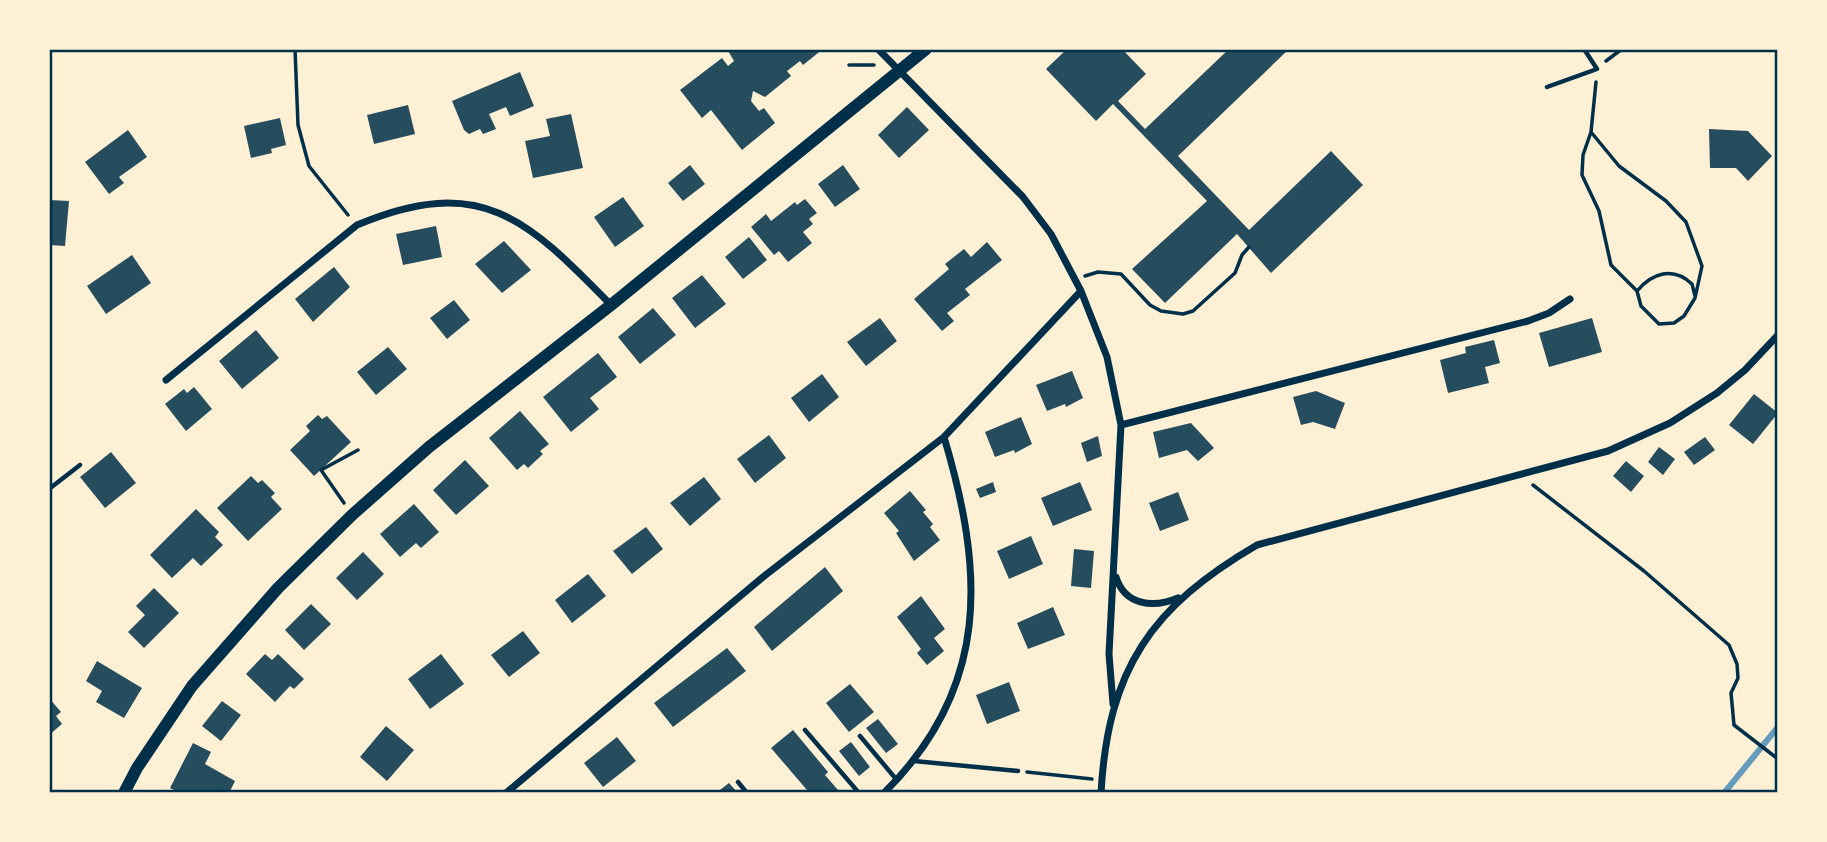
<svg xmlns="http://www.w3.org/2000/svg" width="1827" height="842" viewBox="0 0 1827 842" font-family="'Alegreya Sans',sans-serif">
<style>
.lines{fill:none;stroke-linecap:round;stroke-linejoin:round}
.stream{stroke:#669bbc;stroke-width:6}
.building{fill:#264d5e}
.path{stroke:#003049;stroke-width:3.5}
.service{stroke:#003049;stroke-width:4.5}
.minor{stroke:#003049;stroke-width:7}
.secondary{stroke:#003049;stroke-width:12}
.neatline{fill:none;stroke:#003049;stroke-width:2.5}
</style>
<rect width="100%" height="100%" fill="#fdf0d5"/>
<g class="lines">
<!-- stream -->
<path class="stream" d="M1724,793L1778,727"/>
</g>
<!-- building -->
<path class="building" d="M727,49H823L803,65L800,61L787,71L791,76L765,97L753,91L751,101L759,111L764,108L775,123L742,150L711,110L702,118L680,90L722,58L728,66L734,61Z
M1067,49H1122L1146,74L1118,101L1145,129L1229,49H1289L1178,156L1249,230L1331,151L1363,185L1271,273L1237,234L1165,303L1132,269L1207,201L1113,104L1096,121L1046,69Z
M520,72L534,106L510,116L506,107L489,114L496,129L483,134L480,129L469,134L464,130L452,101Z
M408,105L415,134L374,144L367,115Z
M907,107L929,130L899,158L878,135Z
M571,114L583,168L533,178L525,141L550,136L546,119Z
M280,118L286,145L271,149L272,153L251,158L244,126Z
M1709,129L1748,131L1772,156L1748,181L1736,168H1710Z
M128,130L147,157L119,177L124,183L109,194L85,162Z
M690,165L705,184L683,201L668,183Z
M843,165L860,189L835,207L818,184Z
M623,197L644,226L615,247L594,217Z
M805,199L817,213L809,219L813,224L803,232L812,243L788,262L779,251L774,255L751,227L766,214L771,221L795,202L797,205Z
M49,200L69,201L65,246L49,245Z
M436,226L442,257L403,265L396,234Z
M749,237L767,260L743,279L725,257Z
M504,241L531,270L502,293L475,264Z
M987,242L1002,260L965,289L970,295L947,313L954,321L942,331L914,299L949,269L945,264L964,249L971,257Z
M132,255L151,283L106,314L87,286Z
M334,267L350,287L313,322L295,299Z
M702,275L726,304L695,328L672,298Z
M454,300L470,320L447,339L430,318Z
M653,308L676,335L640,364L618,337Z
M880,318L897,341L866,366L847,342Z
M1592,318L1602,352L1549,367L1539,333Z
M256,330L279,358L242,389L219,361Z
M1494,340L1500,363L1485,367L1489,383L1448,393L1440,360L1466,353L1465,347Z
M388,347L407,369L376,395L357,372Z
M598,353L617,377L590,398L599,409L571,432L543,397Z
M1072,371L1083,398L1066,407L1065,404L1047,411L1036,385Z
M822,374L839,397L809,422L791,398Z
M194,387L212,409L186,431L165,404L184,389L187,393Z
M1316,391L1345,403L1335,429L1313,422L1301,425L1293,397Z
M1754,394L1778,413L1753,444L1729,425Z
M520,411L549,444L540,451L543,454L528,468L524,464L517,470L489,438Z
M318,415L322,419L327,416L351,442L314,476L290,450L310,431L306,426Z
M1021,417L1032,444L1015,453L1014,450L995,457L985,432Z
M1191,423L1214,448L1198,461L1187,450L1159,458L1153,432Z
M769,435L786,458L755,483L737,459Z
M1098,436L1102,456L1087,462L1081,443Z
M1705,437L1715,450L1694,465L1684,452Z
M1659,447L1675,459L1663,475L1648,462Z
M111,452L136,483L105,508L80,477Z
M465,460L489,486L456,515L433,490Z
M1626,461L1644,476L1631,492L1613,476Z
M251,476L258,483L262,480L275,493L271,497L282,509L248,541L217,508Z
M704,477L721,499L690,526L670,503Z
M993,482L996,492L980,498L976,489Z
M1080,482L1092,510L1053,526L1041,498Z
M910,491L926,510L923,512L933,524L930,527L940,540L914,561L896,533L899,531L884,513Z
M1178,492L1189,520L1160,531L1149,503Z
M414,504L439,532L421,548L416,543L400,557L380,534Z
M196,509L219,532L215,537L223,545L201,566L193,558L172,578L150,555Z
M646,527L663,549L632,574L613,551Z
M1031,536L1043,564L1009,579L997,551Z
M1074,549L1094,551L1091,588L1071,586Z
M363,552L384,574L357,600L336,578Z
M825,567L843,591L772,651L754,627Z
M588,574L606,596L572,623L555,600Z
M154,588L179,613L144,648L128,632L145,615L136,606Z
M921,596L945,629L934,638L944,651L927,665L917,653L921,649L897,617Z
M311,604L331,624L304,650L285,630Z
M1053,607L1065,635L1028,649L1017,623Z
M523,631L540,653L509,677L491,655Z
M727,648L746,671L673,727L654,703Z
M265,654L272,660L278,654L304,679L294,689L290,686L275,702L246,674Z
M441,654L464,684L430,709L408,679Z
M97,661L142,688L124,718L96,702L102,691L86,681Z
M1009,682L1020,711L987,724L976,695Z
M850,684L874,712L849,732L826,703Z
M49,698L61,712L56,716L62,724L49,735Z
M222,701L241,715L221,741L202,726Z
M878,719L898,744L886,753L866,728Z
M386,726L414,750L387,781L360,757Z
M793,730L828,772L825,775L838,790L835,793H803L807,790L771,748Z
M617,737L636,761L603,787L584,763Z
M851,742L870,767L859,776L839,751Z
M193,743L211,752L205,764L235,781L229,793L211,790L180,793L170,788Z
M729,783L738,793H716Z"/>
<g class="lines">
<!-- path -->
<path class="path" d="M295,49L298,125L309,166L348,215
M1606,61L1622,49
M849,65H874
M1591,132L1619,166L1666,201L1686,222L1702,266L1695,298L1684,316L1674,323L1659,324L1641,306L1637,291L1611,265L1599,211L1582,175L1583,155L1591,132L1596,82
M1085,276L1098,272L1121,274L1150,305L1161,311L1183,314L1193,311L1235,273L1242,255L1249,247
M1637,291C1652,273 1673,266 1692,284L1695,296
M1533,485L1644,571L1729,645L1737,664L1738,678L1731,693L1734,725L1778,759
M344,503L321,470L358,450
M1027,772L1092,779"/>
<!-- service -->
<path class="service" d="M1547,87L1597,69L1584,49
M49,489L80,465
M805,730L859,793
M860,736L896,779
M914,761L1018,771
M738,782L747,793"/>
<!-- minor -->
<path class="minor" d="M878,49L1023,197L1051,234L1081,291L1107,357L1121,425L1109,654L1113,704
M166,380L357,225C481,173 527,219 611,305
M1121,425L1528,321L1549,313L1570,299
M1116,577C1125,606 1154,608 1178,598
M506,793L763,577L944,437L1081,291
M884,793C991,687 984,571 944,437
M1101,793C1108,669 1151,607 1257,545L1608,451L1670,423L1717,393L1745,370L1778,335"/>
<!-- secondary -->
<path class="secondary" d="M124,793L137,768L192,686L278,588L352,515L429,447L611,305L926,49"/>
</g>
<!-- border -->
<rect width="1827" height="842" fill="none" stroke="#fdf0d5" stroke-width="102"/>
<rect x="51" y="51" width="1725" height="740" class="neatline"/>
</svg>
